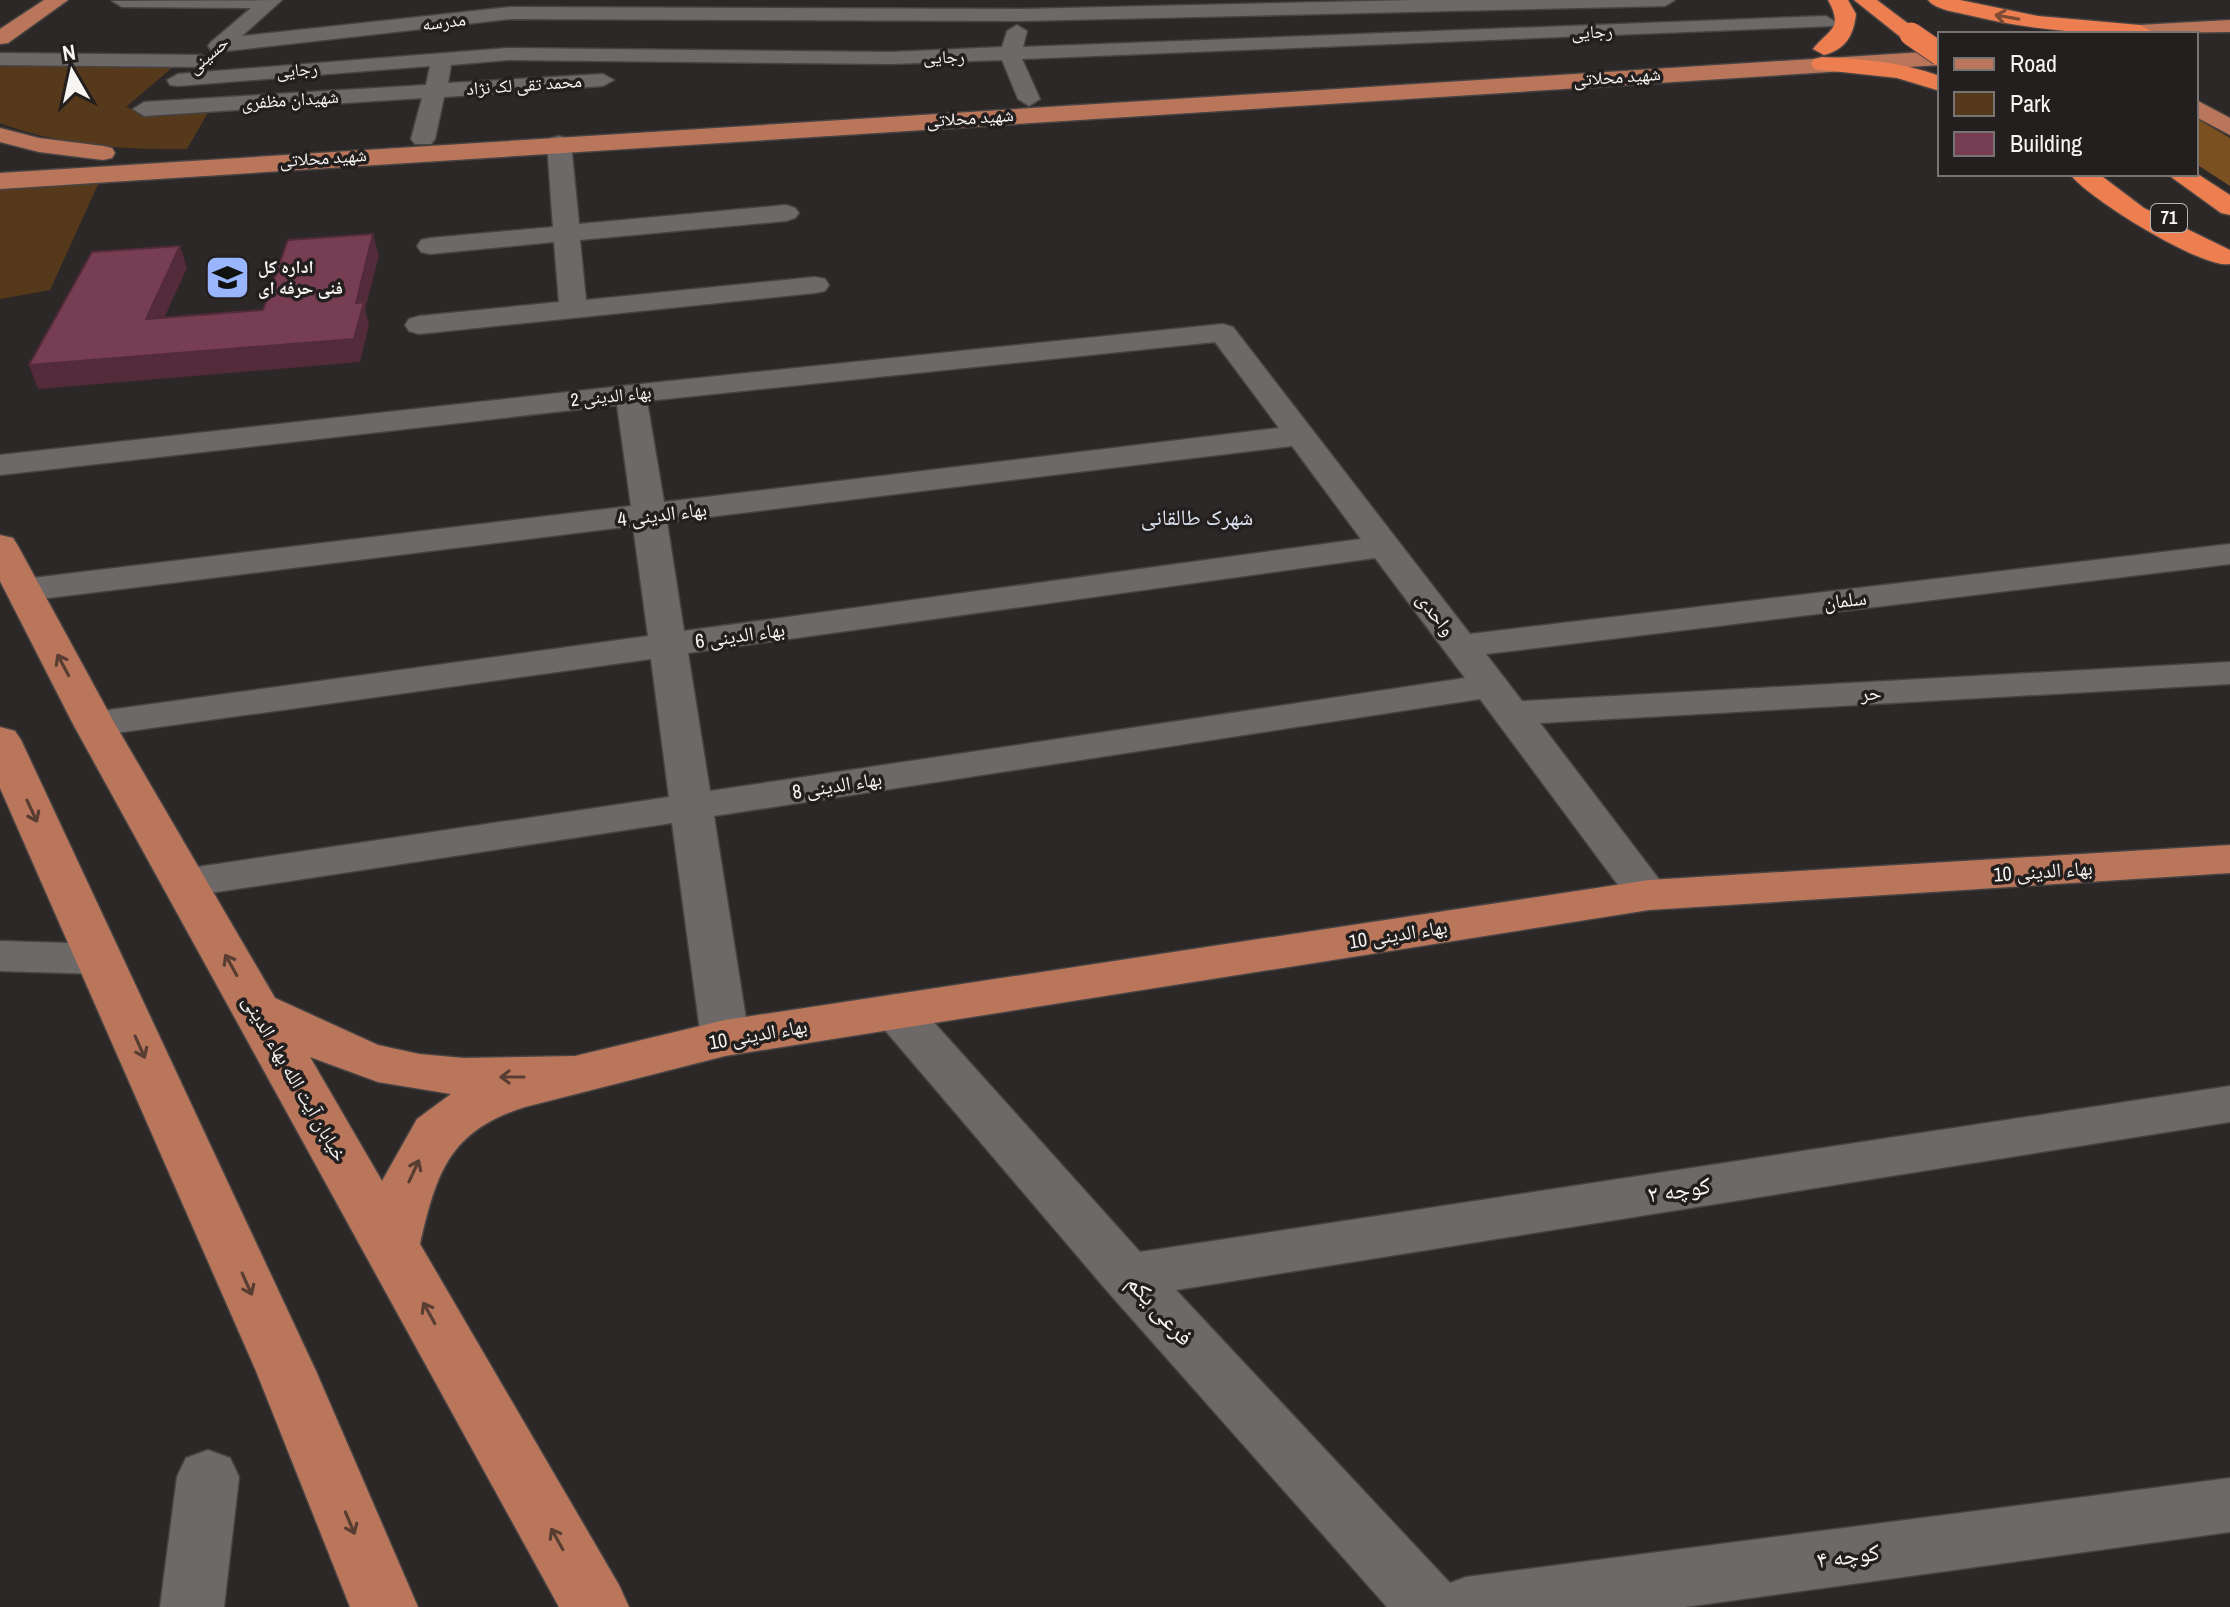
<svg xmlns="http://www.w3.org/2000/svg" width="2230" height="1607" viewBox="0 0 2230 1607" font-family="'Archivo Narrow','Noto Naskh Arabic',sans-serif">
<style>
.green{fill:#56391a}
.forest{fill:#7a5021}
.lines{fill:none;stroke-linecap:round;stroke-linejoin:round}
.minor-casing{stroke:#474343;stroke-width:3}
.major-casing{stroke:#474343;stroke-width:3}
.highway-casing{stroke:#474343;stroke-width:3}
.minor{fill:#6e6969;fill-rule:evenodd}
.major{fill:#ba765a;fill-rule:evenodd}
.highway{fill:#ec7e50;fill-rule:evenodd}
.highway-bridge-casing{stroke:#474343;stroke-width:25;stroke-linecap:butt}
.highway-bridge{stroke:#ec7e50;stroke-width:23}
.shaded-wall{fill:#532b3a}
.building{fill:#763d53;stroke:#532b3a;stroke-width:2}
.oneway{stroke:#7d4a34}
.oneway2{stroke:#583d33}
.labels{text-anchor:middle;stroke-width:7;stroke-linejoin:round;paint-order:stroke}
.far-street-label{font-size:18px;fill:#f7f4f4;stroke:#231f1e}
.shield{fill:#231f1e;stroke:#b7b4b4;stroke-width:2}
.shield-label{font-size:18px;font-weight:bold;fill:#f7f4f4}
.far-poi-label{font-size:18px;font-weight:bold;fill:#f7f4f4;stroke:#231f1e;text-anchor:start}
.street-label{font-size:20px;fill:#f7f4f4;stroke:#231f1e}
.neighbourhood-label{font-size:22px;fill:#dee4f2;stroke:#231f1e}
.near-street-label{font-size:24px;fill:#f7f4f4;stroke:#231f1e}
</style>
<rect width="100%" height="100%" fill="#2d2828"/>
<!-- green -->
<path class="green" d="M0,62L174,66L126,107L143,113L210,109L187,149C125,150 59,145 0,123Z
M100,180L50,290L0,299V189Z"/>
<!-- forest -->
<path class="forest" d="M2196,118L2230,138V186L2196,164Z"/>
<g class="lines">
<defs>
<path id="minor" d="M282,0L242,36L511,7L1021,9L1414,0H1675L1665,6L1021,21L511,19L218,52L211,50L208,46L211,42L251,8L122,7L112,1Z
M1826,16L1836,22L1833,26L1022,59L1040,99L1029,106L1018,99L1002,60L891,64L508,60L451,65L448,83L603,74L614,80L603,86L444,97L435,139L431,144H415L411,139L422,98L144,116L133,109L144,102L426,85L430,66L178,86L170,85L167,80L178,74L508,48L891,52L1002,47L1007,31L1017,25L1027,31L1023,47Z
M0,53L201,55L212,61L201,67L0,65Z
M559,136L567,138L571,143L579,224L786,205L795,208L799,213L795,218L786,221L580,240L586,300L815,277L825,279L829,285L825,291L815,293L419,334L409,331L405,325L409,319L419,316L559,302L554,242L430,254L421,252L417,246L421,240L430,238L553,227L547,143L551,138Z
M1223,324L1233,327L1470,634L2230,544V564L1486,654L1522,701L2230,662V684L1540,723L1671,895L1665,905L1649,909L1633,905L1480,699L714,816L749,1038L742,1050L725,1055L708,1050L701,1038L672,823L184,897L168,893L162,883L168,873L184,869L669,797L651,659L94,736L80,732L74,724L80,716L94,712L648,636L633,526L24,601L11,598L6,590L11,582L24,579L631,506L617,405L0,475V455L631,385ZM1215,342L1279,428L664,502L647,401ZM1292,446L1361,539L684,631L667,522ZM1375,558L1465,678L710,791L688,653Z
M0,941L100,944L116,948L123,959L116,970L100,974L0,971Z
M895,994L912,998L1140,1252L2230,1086V1122L1176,1290L1450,1583L1466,1577L2230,1478V1532L1685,1607H1387L1108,1292L878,1022L871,1010L878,998Z
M208,1450L230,1458L239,1477L224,1607H160L177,1477L186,1458Z"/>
<path id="major" d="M44,0H68L8,43L0,44V29Z
M2230,20V32L2073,34L2084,28Z
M1940,51V65L0,189V173Z
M2196,100L2230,118V135L2196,117Z
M0,128L39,138L103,146L112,148L115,153L112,158L103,160L39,152L0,142Z
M0,535L13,538L18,546L115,724L275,998L378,1045L419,1054L464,1058L575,1056L725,1020L1649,880L2230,845V873L1649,910L725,1056L525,1107C449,1131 437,1172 420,1244L619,1585L629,1607H559L73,724L0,581ZM310,1057L378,1082L451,1094L417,1119L382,1181Z
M0,727L15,731L21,740L316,1371L418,1607H350L256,1371L0,788Z"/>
<path id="highway" d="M1828,0H1848L1856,14C1854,34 1846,50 1824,55L1813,49C1829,29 1844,29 1828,0Z
M1854,0H1877L1922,34L1911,40L1903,39Z
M1928,0H1960L2038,16L2140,25L2151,31L2148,34C2087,34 2028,30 1968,15C1956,12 1936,10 1928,0Z
M1822,57C1862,59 1902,62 1940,76V91L1897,78L1814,69L1811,64L1814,59Z
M2196,173L2230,195V215L2221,213L2167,174Z
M2070,174H2099L2144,208L2230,250V264C2204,270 2087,198 2070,174Z"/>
</defs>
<!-- minor casing -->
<use href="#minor" class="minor-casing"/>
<!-- major casing -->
<use href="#major" class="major-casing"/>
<!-- highway casing -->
<use href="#highway" class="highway-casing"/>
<!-- minor -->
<use href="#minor" class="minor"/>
<!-- major -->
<use href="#major" class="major"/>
<!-- highway -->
<use href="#highway" class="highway"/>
<defs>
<path id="highway-bridge" d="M1911,34L1940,54"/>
</defs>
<!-- highway-bridge casing -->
<use href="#highway-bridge" class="highway-bridge-casing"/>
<!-- highway-bridge -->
<use href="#highway-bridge" class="highway-bridge"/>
</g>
<!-- shaded-wall -->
<path class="shaded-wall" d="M373,234L379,256L365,309L369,325L360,362L38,389L29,365L356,303Z
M180,246L187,268L153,342L146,319Z"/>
<!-- building -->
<path class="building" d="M373,234L356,303L364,302L354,339L29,365L92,252L180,246L146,319L263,310L288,240Z"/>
<!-- one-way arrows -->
<defs><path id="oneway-shaft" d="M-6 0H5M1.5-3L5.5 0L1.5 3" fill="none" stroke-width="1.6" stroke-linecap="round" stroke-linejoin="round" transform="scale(2)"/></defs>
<use class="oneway" href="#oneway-shaft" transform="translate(2007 17) rotate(-170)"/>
<g class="oneway2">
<use href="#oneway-shaft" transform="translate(63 665) rotate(-118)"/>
<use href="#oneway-shaft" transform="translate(32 811) rotate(65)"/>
<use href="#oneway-shaft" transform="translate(231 965) rotate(-119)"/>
<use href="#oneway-shaft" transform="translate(140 1047) rotate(66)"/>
<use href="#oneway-shaft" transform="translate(512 1077) rotate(180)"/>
<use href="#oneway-shaft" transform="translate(414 1171) rotate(-65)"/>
<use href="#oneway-shaft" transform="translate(247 1284) rotate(66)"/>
<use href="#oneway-shaft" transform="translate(429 1313) rotate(-119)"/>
<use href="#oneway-shaft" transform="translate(350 1523) rotate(67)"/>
<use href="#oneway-shaft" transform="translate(557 1539) rotate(-119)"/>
</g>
<!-- icons -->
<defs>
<symbol id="school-square" viewBox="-11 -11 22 22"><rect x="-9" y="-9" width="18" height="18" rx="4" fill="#98b5fd" stroke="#231f1e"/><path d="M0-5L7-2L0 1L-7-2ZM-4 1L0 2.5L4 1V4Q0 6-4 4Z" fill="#111"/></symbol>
</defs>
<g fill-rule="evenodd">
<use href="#school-square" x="202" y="252" width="51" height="51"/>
</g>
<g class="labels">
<!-- far-street labels -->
<g class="far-street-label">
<text transform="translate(444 22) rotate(-7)" y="6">مدرسه</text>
<text transform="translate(1592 32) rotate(-2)" y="6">رجایی</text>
<text transform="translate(208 55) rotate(-40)" y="6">حسینی</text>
<text transform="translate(944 57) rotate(-1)" y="6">رجایی</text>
<text transform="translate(297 70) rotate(-5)" y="6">رجایی</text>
<text transform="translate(1617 77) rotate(-4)" y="6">شهید محلاتی</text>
<text transform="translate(524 85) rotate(-4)" y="6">محمد تقی لک نژاد</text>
<text transform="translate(290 100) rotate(-4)" y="6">شهیدان مظفری</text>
<text transform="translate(970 118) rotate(-4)" y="6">شهید محلاتی</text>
<text transform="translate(323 158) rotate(-4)" y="6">شهید محلاتی</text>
<text transform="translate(611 396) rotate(-6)" y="6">بهاء الدینی 2</text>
</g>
<!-- shield labels -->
<rect class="shield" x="2151" y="204" width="36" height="28" rx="6"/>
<g class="shield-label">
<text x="2169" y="224">71</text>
</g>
<!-- far-poi labels -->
<g class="far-poi-label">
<text x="258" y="273">اداره کل<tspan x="258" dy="21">فنی حرفه ای</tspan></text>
</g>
<!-- street labels -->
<g class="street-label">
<text transform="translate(662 514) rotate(-7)" y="7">بهاء الدینی 4</text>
<text transform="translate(1845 600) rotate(-7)" y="7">سلمان</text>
<text transform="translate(1436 614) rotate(53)" y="7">واحدی</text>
<text transform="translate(740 635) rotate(-8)" y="7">بهاء الدینی 6</text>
<text transform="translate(1871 693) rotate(-3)" y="7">حر</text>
<text transform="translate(837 785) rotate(-9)" y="7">بهاء الدینی 8</text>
<text transform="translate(2043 871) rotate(-4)" y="7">بهاء الدینی 10</text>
<text transform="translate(1398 934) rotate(-9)" y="7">بهاء الدینی 10</text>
<text transform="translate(758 1034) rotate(-10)" y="7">بهاء الدینی 10</text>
<text transform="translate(295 1078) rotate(60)" y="7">خیابان آیت الله بهاء الدینی</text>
</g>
<!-- neighbourhood labels -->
<g class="neighbourhood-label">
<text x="1197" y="525">شهرک طالقانی</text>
</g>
<!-- near-street labels -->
<g class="near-street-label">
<text transform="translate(1679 1190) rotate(-9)" y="8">کوچه ۲</text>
<text transform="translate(1160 1310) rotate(48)" y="8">فرعی یکم</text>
<text transform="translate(1848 1556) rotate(-8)" y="8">کوچه ۴</text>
</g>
</g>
<!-- legend -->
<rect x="1938" y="32" width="260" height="144" fill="#231f1e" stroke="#787474" stroke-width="2"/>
<rect x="1954" y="58" width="40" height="12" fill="#ba765a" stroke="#787474" stroke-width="2"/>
<text x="2010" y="72" font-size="24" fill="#f7f4f4">Road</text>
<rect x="1954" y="92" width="40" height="24" fill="#56391a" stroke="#787474" stroke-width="2"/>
<text x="2010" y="112" font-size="24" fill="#f7f4f4">Park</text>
<rect x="1954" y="132" width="40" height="24" fill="#763d53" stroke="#787474" stroke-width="2"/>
<text x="2010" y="152" font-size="24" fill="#f7f4f4">Building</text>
<!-- north arrow -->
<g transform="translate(72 72) rotate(351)" stroke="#231f1e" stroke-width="6" paint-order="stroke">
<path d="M0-6L14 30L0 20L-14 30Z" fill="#f7f4f4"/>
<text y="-12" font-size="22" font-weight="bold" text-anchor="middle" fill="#f7f4f4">N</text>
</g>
</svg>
